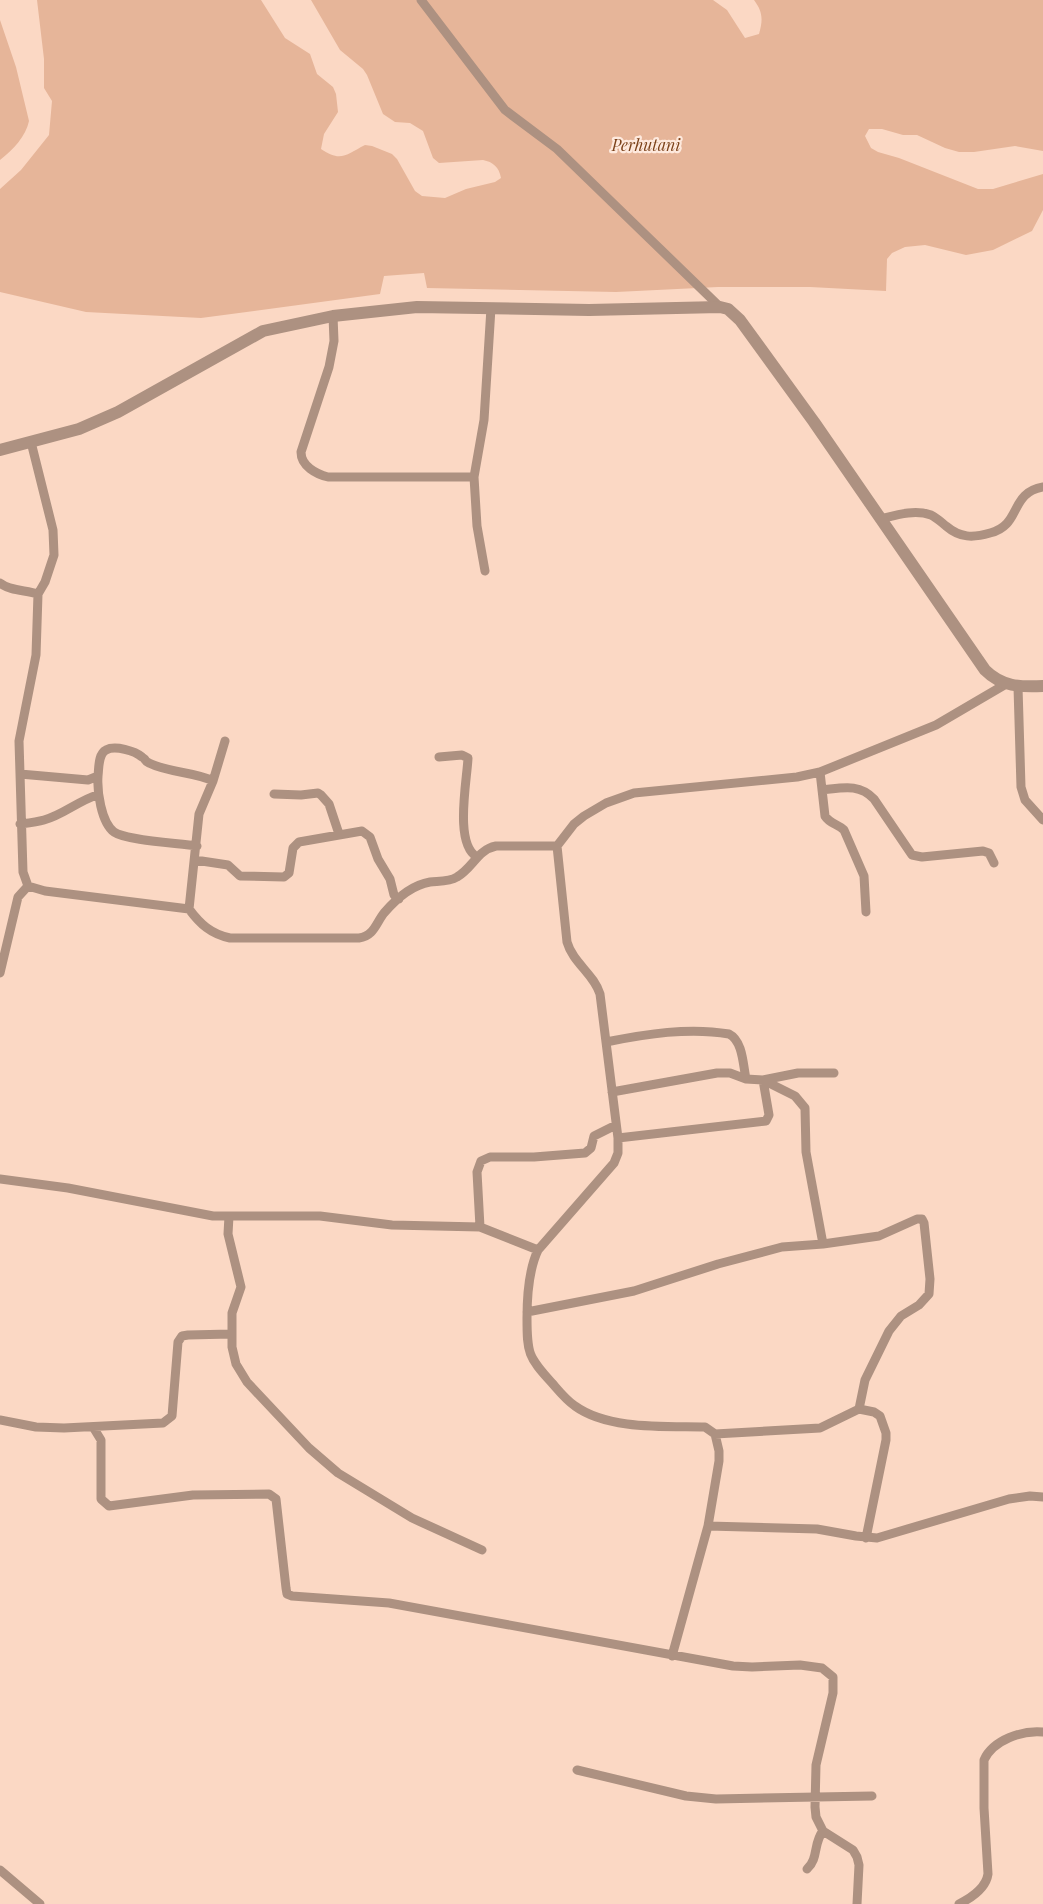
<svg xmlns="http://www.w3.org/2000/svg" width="1043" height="1904" viewBox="0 0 1043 1904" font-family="'Playfair Display',serif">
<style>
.green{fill:#e6b599}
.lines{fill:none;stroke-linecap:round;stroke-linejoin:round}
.minor{stroke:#ad9181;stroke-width:9}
.tertiary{stroke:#ad9181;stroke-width:12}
.labels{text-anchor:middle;stroke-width:4.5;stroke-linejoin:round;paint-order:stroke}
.park-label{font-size:16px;font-style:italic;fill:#7c421a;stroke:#fee9dd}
</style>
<rect width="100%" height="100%" fill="#fbd8c4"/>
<!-- green -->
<path class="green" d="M37,0H261L285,38L310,54L317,74L333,87L336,94L338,112L324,134L321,149C341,163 347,154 365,145L372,146L392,154L397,159L415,191L422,196L445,198L466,189L495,182L501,178C499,167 493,162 483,160L439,163L433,158L423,131L410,123L395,122L383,114L367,75L363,69L340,50L311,0H713L727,10L745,38L759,34C763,20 763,12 754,0H1043V151L1015,146L974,152H959L945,148L917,135H903L882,129H869L865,136L871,148L878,152L899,158L978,189H993L1043,174V210L1032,231L993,250L966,255L925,245L905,247L892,253L887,259L886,291L810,287H718L616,292L427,288L424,273L384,276L380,294L201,318L86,312L0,292V189L21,170L49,135L52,101L44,88V59Z
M0,20L16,67L29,121C26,136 13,150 0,160Z"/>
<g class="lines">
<!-- minor -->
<path class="minor" d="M421,0L505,110L557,149L720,307
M333,316L334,341L329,367L301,452C301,466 316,474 328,477H474
M31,442L53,530L54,555L45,582L38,594L36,655L19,741L23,872L28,886L45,891L189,909C200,924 211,934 230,938H359C374,936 376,923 384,913C396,899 412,885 430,882C438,881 449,882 457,877C473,868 477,850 496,846H557
M880,519C896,515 915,509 931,515C937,518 941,522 946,526C960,538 973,538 990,533C1022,525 1009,493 1043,487
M485,571L477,526L474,477L484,420L491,308
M0,583C10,591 26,590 38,594
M1018,687L1021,787L1025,800L1043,820
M439,757L462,755L468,758C467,781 454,844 477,857
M820,772L825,816C830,824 838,824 844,830L864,876L866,912
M20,774L88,780L98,776C99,768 98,754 106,750C115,745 135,751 142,757C147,760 144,761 149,763C169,773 196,772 213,781
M98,776C97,791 101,822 114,832C127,841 179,843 197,846
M822,790C842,788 859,783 874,799L912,855L922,857L983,851L989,853L994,863
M274,794L301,795L318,793L321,795L329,804L339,834
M20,824C28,823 37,822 44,820C63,815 78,801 97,795
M195,860L228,865L240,876L284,877L289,873L293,848L299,842L362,831L370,837L378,859L390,879L394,895L399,899
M189,909L199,814L213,781L225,741
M0,973L18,897L28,886
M606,1042C646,1034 689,1027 729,1034C743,1041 743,1065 746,1079
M763,1080L795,1096L805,1108L806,1152L823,1244
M612,1092L717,1073H730L746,1079L763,1080L798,1073H834
M618,1138L766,1121L769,1115L763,1080
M0,1179L68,1188L213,1216H320L392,1225L480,1227L538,1250L614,1163L618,1153V1138L600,994C594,974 573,963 567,942L557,846L574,824L584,816L606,803L634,793L797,777L820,772L936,725L1006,684
M229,1216L228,1234L241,1287L232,1313V1347L236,1364L247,1382L309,1448L338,1473L412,1518L482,1550
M480,1227L477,1172L481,1161L490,1157H534L585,1153L591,1148L594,1136L616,1125
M538,1250C529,1269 527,1297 527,1318C527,1353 528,1357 552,1383C559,1391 566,1400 575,1406C608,1430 666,1426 705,1427L715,1434L719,1451V1461L708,1526L672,1656
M527,1312L634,1291L718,1264L782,1247L823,1244L879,1236L917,1219H922L924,1223L930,1279L929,1294L919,1305L901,1316L889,1331L865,1380L859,1409
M0,1420L36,1427L64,1428L163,1423L172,1416L178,1342L182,1336L188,1335L231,1334
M93,1427L101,1440V1499L109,1506L193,1495L269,1494L276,1499L286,1588L287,1594L292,1596L389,1603L733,1666L752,1667L800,1665L822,1668L833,1677V1693L816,1765L815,1807L816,1817L823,1831L853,1850L857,1857L859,1865L857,1904
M715,1434L820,1428L859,1409L874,1412L880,1416L886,1433V1440L866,1538
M708,1526L817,1529L856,1536L877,1538L1009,1499L1030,1496L1043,1497
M577,1770L686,1796L716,1799L872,1796
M807,1869C819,1858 813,1843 823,1831
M0,1870L40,1904
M959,1904C971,1898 986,1888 988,1874L984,1808V1760C993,1740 1022,1730 1043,1732"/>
<!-- tertiary -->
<path class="tertiary" d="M0,450L79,429L118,412L263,331L333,316L417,307L589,310L720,307L728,309L740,320L814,422L985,670C1002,687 1020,687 1043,686"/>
</g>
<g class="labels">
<!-- park labels -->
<g class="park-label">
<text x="646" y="151">Perhutani</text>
</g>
</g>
</svg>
